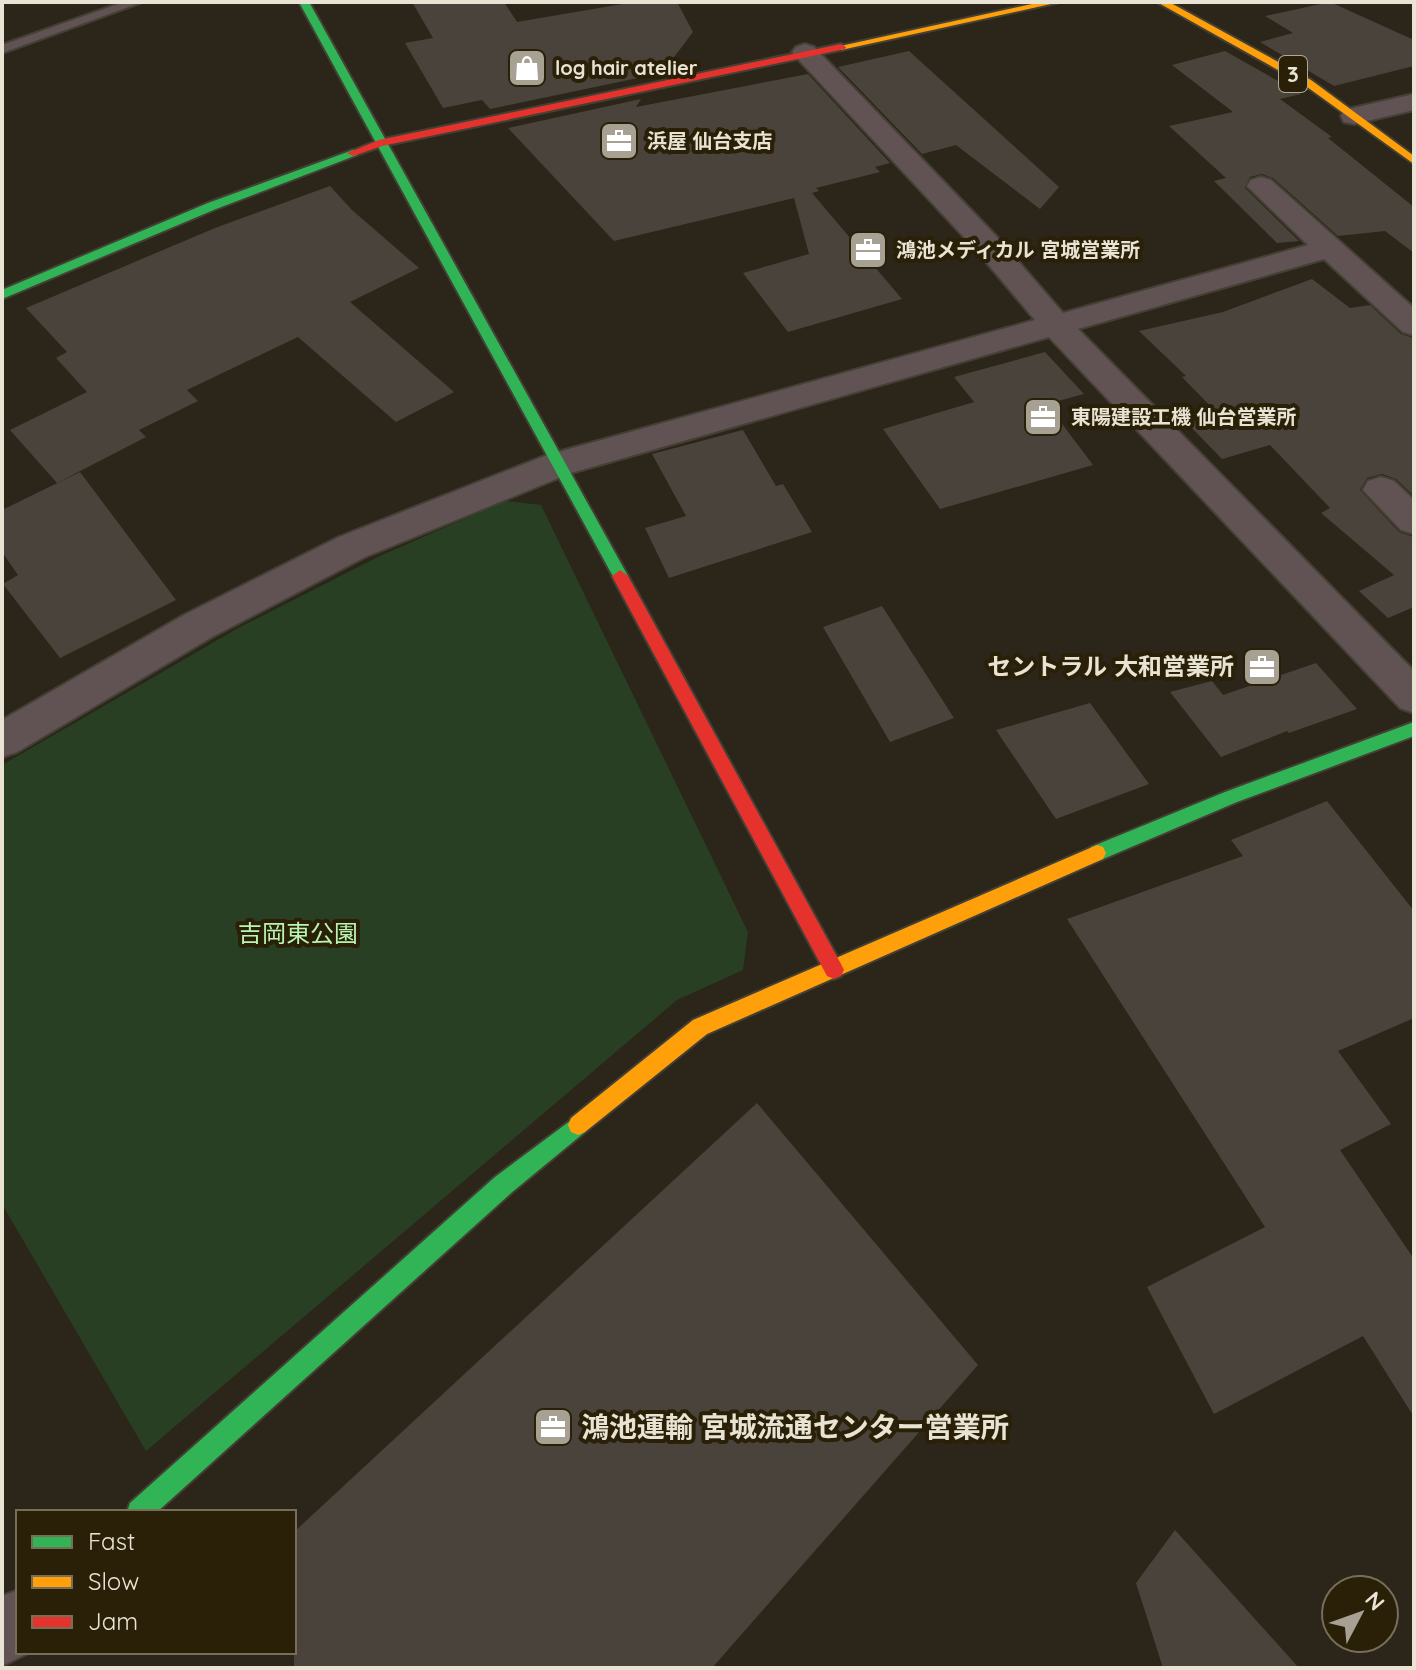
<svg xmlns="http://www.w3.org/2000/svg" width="1416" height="1670" viewBox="0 0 1416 1670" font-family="Quicksand,'Noto Sans JP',sans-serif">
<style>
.green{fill:#283f23}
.building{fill:#4a433b}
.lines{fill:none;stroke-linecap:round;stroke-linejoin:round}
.lane-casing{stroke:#444035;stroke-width:4}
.street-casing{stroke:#444035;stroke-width:4}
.fast-casing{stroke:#444035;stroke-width:4}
.slow-casing{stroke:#444035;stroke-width:4}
.jam-casing{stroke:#444035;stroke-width:4}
.lane{fill:#615353;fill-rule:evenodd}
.street{fill:#615353;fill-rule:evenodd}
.fast{fill:#30b455;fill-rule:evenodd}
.slow{fill:#ff9f0a;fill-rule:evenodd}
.jam{fill:#e5322d;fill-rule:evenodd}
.labels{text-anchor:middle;stroke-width:8;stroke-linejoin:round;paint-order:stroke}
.far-poi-label{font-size:20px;font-weight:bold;fill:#e9e3d4;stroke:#292007;text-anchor:start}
.shield{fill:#292007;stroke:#afa896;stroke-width:2}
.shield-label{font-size:22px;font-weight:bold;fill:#e9e3d4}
.poi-label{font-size:24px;font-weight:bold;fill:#e9e3d4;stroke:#292007;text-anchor:end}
.park-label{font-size:24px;fill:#b8f4b2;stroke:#292007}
.near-poi-label{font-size:28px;font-weight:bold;fill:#e9e3d4;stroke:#292007;text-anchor:start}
</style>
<rect width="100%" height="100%" fill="#2b2619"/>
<!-- green -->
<path class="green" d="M505,501L541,505L748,932L743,970L677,1000L146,1451L2,1204V765L240,627L380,556Z"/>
<!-- building -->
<path class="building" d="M412,2H504L517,22L634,2H677L693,32L662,73L490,109L482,100L443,108L405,43L433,38Z
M1330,2L1414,40V66L1334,86L1260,42L1293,33L1265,16Z
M909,51L1059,187L1040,209L956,145L922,154L838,67Z
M1225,51L1301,94L1280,99L1332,137L1328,138L1414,207V253L1385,231L1338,236L1273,178L1262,174L1250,177L1245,188L1299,241L1277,243L1214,181L1226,178L1169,126L1233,112L1172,65Z
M808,74L890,163L875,167L880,172L816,188L819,191L812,193L902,299L788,332L743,273L809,254L794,198L614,241L508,128L641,99L636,107Z
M330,186L352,210L419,268L350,302L454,392L396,422L298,337L187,390L198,401L139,430L146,437L57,483L10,430L87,392L56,358L67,352L26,308L215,228Z
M1312,279L1350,308L1370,305L1401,334L1414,338V496L1396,479L1382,474L1367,478L1360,490L1399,532L1414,537V607L1388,618L1359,591L1394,575L1321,513L1330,508L1270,445L1222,459L1187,423L1219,415L1182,377L1186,376L1139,331L1223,312Z
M1045,352L1084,394L1047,404L1093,465L940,509L883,429L974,402L954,377Z
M743,430L776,486L783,484L812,532L669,578L645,528L686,516L652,454Z
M80,472L176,600L60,658L3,584L18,575L2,552V510Z
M882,606L954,718L890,742L823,627Z
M1316,663L1357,709L1289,733L1287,731L1221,757L1170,692L1212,681L1223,695Z
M1090,703L1149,784L1056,819L996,730Z
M1327,801L1414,911V1018L1338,1051L1391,1124L1340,1150L1414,1259V1417L1363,1336L1214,1414L1147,1287L1265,1227L1067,919L1243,856L1231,840Z
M757,1103L978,1365L712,1668H294V1532Z
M1175,1530L1299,1668H1163L1136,1583Z"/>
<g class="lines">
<defs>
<path id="lane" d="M124,2H142L2,53V45Z"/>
<path id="street" d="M805,44L814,47L998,238L1063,313L1308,245L1247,186L1251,180L1261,177L1271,180L1414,308V335L1403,332L1324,259L1078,329L1414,671V713L1400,708L1049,337L571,473L365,557L212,637L17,752L2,757V720L184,615L339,537L547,455L1035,320L976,250L796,57L792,52L796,47Z
M1414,94V110L1354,124L1344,122L1341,116L1344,110Z
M1381,477L1394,481L1414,500V534L1401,530L1363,490L1368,481Z
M18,1590V1652H30L2,1666V1596Z"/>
<path id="fast" d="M299,2H309L628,576L625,580H615Z
M353,150L357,151V155L216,209L2,299V290L208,203Z
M1414,722V736L1237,802L1103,859L1097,861L1091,859L1088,853L1091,847L1225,792Z
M578,1115L585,1118L588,1125L585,1132L511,1193L157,1512H127L130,1503L495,1177Z"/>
<path id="slow" d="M1041,2H1060L841,50L836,47Z
M1157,2H1169L1311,80L1414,156V164L1303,84Z
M1097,845L1103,847L1106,853L1103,859L707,1034L585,1132L578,1135L571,1132L568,1125L571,1118L693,1020Z"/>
<path id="jam" d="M841,44L846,47L845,49L382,146L353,156L347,153L379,140Z
M620,570L628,576L841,964L844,970L841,976L834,979L827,976L612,576Z"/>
</defs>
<!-- lane casing -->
<use href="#lane" class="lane-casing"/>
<!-- street casing -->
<use href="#street" class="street-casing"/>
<!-- fast casing -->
<use href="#fast" class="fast-casing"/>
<!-- slow casing -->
<use href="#slow" class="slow-casing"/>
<!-- jam casing -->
<use href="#jam" class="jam-casing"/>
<!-- lane -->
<use href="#lane" class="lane"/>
<!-- street -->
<use href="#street" class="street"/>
<!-- fast -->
<use href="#fast" class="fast"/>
<!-- slow -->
<use href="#slow" class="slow"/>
<!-- jam -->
<use href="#jam" class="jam"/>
</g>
<!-- icons -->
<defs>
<symbol id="shop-square" viewBox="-11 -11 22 22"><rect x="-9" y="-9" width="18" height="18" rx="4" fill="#a6a193" stroke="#292007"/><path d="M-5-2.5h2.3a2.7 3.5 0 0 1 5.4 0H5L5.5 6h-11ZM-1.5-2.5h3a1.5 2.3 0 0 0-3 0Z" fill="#fff"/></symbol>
<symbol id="office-square" viewBox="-11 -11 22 22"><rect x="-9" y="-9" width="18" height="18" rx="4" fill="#a6a193" stroke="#292007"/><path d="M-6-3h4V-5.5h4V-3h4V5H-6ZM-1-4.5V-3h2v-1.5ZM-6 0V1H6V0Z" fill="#fff"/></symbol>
</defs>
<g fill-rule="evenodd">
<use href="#shop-square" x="505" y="46" width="44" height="44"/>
<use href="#office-square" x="597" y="119" width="44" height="44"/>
<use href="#office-square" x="846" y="228" width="44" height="44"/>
<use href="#office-square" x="1021" y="395" width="44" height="44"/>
<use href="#office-square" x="1240" y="645" width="44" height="44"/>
<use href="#office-square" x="531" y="1405" width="44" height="44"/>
</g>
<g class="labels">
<!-- far-poi labels -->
<g class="far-poi-label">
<text x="555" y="75">log hair atelier</text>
<text x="647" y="148">浜屋 仙台支店</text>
<text x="896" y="257">鴻池メディカル 宮城営業所</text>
<text x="1071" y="424">東陽建設工機 仙台営業所</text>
</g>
<!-- shield labels -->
<rect class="shield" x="1279" y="56" width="28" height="36" rx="6"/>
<g class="shield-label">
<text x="1293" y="82">3</text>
</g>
<!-- poi labels -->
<g class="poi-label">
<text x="1234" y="675">セントラル 大和営業所</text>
</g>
<!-- park labels -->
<g class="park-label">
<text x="298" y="942">吉岡東公園</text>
</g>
<!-- near-poi labels -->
<g class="near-poi-label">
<text x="581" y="1437">鴻池運輸 宮城流通センター営業所</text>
</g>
</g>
<!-- border -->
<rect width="1416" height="1670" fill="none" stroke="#e9e3d4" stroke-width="8"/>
<!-- legend -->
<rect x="16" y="1510" width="280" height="144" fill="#292007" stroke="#766e59" stroke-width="2"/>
<rect x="32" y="1536" width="40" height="12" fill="#30b455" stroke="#766e59" stroke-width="2"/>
<text x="88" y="1550" font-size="24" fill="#e9e3d4">Fast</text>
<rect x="32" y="1576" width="40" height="12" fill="#ff9f0a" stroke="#766e59" stroke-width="2"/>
<text x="88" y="1590" font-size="24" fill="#e9e3d4">Slow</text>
<rect x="32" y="1616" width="40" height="12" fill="#e5322d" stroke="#766e59" stroke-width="2"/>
<text x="88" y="1630" font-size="24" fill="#e9e3d4">Jam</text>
<!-- north arrow -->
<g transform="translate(1360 1614) rotate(49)"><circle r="38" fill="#292007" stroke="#766e59" stroke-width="2"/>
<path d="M0-6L14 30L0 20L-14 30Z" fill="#a6a193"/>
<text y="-12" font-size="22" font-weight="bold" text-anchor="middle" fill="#e9e3d4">N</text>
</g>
</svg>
